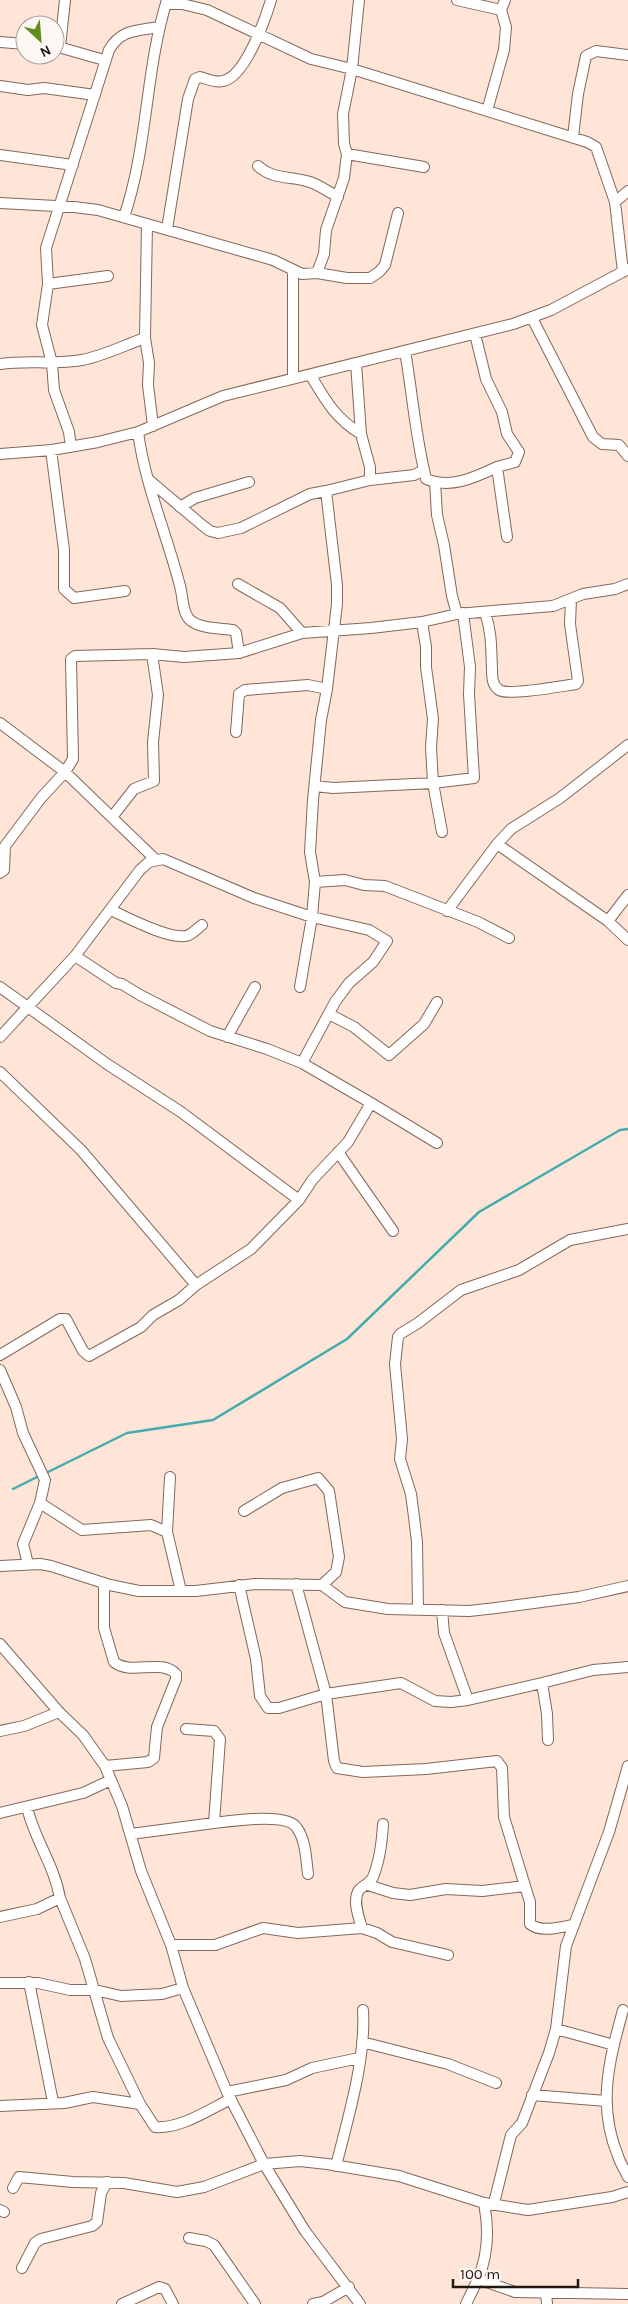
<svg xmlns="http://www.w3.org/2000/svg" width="628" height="2304" viewBox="0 0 628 2304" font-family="Karla,sans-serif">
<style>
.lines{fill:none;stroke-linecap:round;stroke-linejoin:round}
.stream{stroke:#43acb0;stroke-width:2.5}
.minor-casing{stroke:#83675a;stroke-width:12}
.minor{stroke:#fff;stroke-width:10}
</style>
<rect width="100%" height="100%" fill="#ffe5d8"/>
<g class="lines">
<!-- stream -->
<path class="stream" d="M44,1474L127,1433L213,1420L347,1339L479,1212L620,1130L628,1129
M13,1489L39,1476"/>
<defs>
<path id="minor" d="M457,0L501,10
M166,4H182L207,10L311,59L352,69L587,142L596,147L615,202L628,191
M0,42L25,44
M55,46L104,60
M60,47L65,0
M0,86L28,90L44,88L95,95
M487,111L504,50L506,27L501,10L505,0
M573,137L578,94L586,56L596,51L628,55
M347,154L424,167
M0,155L73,165
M258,166C273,180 292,176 310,182C319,185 329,192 338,197
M615,202L623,272
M0,203L74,207L98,210L273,260L302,274L317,273L347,278H370L379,272L385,265L398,213
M124,217C148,147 145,71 167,0
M167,229L188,99L195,79L200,77C208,79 215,83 223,81C245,77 265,20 271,0
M317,273L324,254L326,230L344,178L347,154L344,144L343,114L352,69L359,0
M48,284L108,276
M532,318L593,437L602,444L619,445L628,456
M475,334L486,379L502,412L507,434L519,452L515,462L497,467L507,537
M145,338L147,224
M405,351C412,391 415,431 424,470
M356,363L361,434L370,467V480
M0,364C27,360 54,365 82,360C103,356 125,345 145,338L149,363L148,385L153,426
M311,376C326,401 335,418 361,434
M293,378V271
M138,432C145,485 167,535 180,586C183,596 182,611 189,619C199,629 220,628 233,630L236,633L239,653
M71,447L69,432L54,390L52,363L42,325L48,284L46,248L109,50C121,29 137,31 159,27
M51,450L64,550V589L74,598L125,591
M0,454L52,450L98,442L138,432L223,396L513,324L551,310L628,269
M149,480L202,525L210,531L218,533L241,528L310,494L326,491
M435,482L437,515L444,545L452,596L457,614
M180,507L195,498L249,482
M238,584L280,608L302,633
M485,613C492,632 491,649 492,669C492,677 492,685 499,690C509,696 562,686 576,684L578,681L570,624L571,599
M0,723L65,772L156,860
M236,732L239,694L245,690L308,685L327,689
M628,745L560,798L511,829L497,844L608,921L628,940
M315,786L333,788L433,783L431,747L433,719L426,667V647L422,622
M112,817L134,789L154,781L153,742L158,695L152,654
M442,832L433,783L474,778L469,694L470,667L463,613
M0,873L4,870L5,846L41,798L65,772L73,759L71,659L75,656L152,654L184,657L239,653L302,633L371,628L422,622L457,614L553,606L583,594L615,589L628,584
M315,882L345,880L364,885L385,886L478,922L509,938
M111,910C126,917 173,942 189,935C193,933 198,928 202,925
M447,911L497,844
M608,921L628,895
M0,987L107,1064L181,1112L299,1200
M300,987L312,917L315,882L310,852L313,800L321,720L327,689L337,604V585L326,491L370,480L414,475L424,470L426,479C450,489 474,478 497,467
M329,1014L354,1027L389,1055L424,1024L437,1002
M0,1037L75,956L140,870L149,862L163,859L254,898L312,917L369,930L387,941L373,962L349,983L335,1002L302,1063
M227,1037L255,987
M0,1072L81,1150L196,1285L251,1249L299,1200L313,1179L348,1142L371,1103L302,1063L267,1049L210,1031L140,995L122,984L116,983L75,956
M371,1103L437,1143
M338,1152L393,1231
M0,1355L60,1319H66L83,1351L89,1356L141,1327L153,1315L179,1300L196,1285
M0,1370L16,1407L23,1433L45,1480L40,1503L23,1544L28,1564
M40,1503L82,1530L151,1525L167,1532L181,1591
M244,1511L282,1488L318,1478L329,1491L339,1557L336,1572L322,1585
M167,1532L170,1477
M0,1566L40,1564L51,1566L110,1585L139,1591H196L255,1584L322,1585L345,1602L388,1609L469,1611L496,1608L579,1597L628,1586
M104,1583V1628L114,1662C131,1676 161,1658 176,1674V1679L157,1727L154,1758L148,1762L105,1766
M296,1584L326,1694L334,1761L337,1768L363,1772L426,1769L497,1761L502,1768L504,1817L525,1886
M239,1585L256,1659L260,1696L268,1708H279L326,1694L401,1683L435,1701L451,1702L468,1700
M418,1609L417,1542L414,1517L411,1494L400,1459L402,1439L395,1364L398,1337L400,1334L418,1323L461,1290L519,1270L570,1240L628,1229
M442,1610L444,1633L468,1700L542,1683L547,1714L548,1740
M0,1644L59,1712L83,1735L105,1766L122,1806L141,1871L171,1945L183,1988L227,2092L264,2164L305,2231L360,2304
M542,1683L593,1670L628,1667
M0,1731L24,1726L59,1712
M0,1813L83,1793L111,1780
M214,1823C231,1821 288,1812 297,1828C306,1841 306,1859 308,1874
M131,1834L214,1823L220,1739L214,1731L186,1729
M368,1885L393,1893L410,1895L446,1889L482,1891L525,1886L530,1902V1924C541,1933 560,1927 573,1925
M60,1898L85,1959L108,2038L140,2104
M0,1917L37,1909L60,1898C54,1864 34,1839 27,1807
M362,1928C359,1918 352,1900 359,1890C363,1885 370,1884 373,1877C380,1860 382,1842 383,1824
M171,1945H215L263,1928L298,1933L362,1928L377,1933L392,1942L448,1955
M29,1982L53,2102
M0,1983H38L70,1990H95L121,1996L162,1994L183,1988
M623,2010C609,2061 597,2105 618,2156C620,2163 625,2170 628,2177
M556,2029L614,2045
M362,2042L448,2064L496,2083
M227,2092L286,2080L312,2068L359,2058
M532,2095L606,2101
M0,2106L64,2103L93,2097L140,2104L155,2127C181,2129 208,2110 231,2099
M336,2166C348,2117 366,2060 363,2010
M13,2188L19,2177L73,2182L124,2183L177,2192L204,2187L264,2164L300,2161L327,2164L399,2176L484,2203L528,2210L612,2197L628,2192
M484,2203C489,2228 488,2255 478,2279L515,2292L628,2294
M494,2203L511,2135L522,2123L549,2053L556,2029L566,1946L609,1832L628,1766
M0,2210L4,2212
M189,2238L206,2241L214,2245L255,2304
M22,2268L35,2243L41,2239L92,2226L97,2222L101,2193L107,2182
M546,2293L547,2304
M122,2304L159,2287L165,2289L173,2304
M313,2304L323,2302L349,2287
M466,2304L478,2279"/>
</defs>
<!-- minor casing -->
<use href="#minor" class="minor-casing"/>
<!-- minor -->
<use href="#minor" class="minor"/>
</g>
<!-- north arrow -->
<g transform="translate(40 40) rotate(154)"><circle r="24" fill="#fdf7f3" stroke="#a69d99"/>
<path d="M0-4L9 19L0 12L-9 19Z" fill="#608d20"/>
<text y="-8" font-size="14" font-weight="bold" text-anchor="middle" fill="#231712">N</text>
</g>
<!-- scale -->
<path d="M453 2279v8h125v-8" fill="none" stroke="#231712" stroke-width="2.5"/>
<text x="460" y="2279" font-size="15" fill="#231712" stroke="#fdf7f3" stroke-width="4" paint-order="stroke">100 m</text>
</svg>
